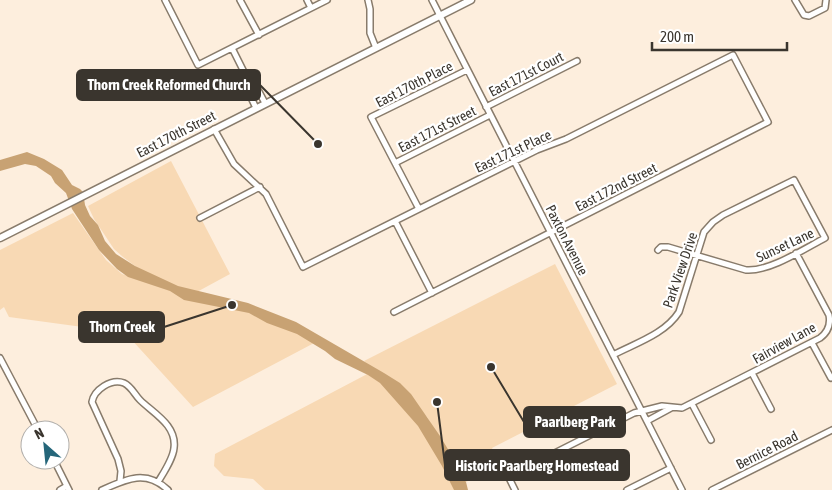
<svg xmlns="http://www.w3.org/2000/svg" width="832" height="490" viewBox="0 0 832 490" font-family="'Asap Condensed',sans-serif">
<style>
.green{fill:#f8d9b4}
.water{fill:#c8a273}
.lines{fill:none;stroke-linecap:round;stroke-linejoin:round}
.minor-casing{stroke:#887b6b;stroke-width:8}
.tertiary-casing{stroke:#887b6b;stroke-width:9}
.minor{stroke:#fff;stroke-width:5}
.tertiary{stroke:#fff;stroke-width:6}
.labels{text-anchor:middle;stroke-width:4.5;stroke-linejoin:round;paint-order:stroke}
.street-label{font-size:14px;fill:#3a352e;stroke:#fff}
.leader{fill:none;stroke:#3a352e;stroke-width:2}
.callout-dot{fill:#3a352e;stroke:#fff;stroke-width:2}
.callout{fill:#3a352e;stroke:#3a352e;stroke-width:2}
.callout-label{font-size:15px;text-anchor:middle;font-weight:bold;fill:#fff}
</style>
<rect width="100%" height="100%" fill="#fdeedd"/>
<!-- green -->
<path class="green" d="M171,161L230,274L195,293L147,275L123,257L114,249L94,219L88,206Z
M73,213L106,260L122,274L182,294L226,304L293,328L316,342L193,407L130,338L90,328L9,317L4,307L0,310V250Z
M555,264L617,384L492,448L500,464L466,482L427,417L364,361Z
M373,371L386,378L462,490H265L253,479L224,476L214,466L215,454Z"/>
<!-- water -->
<path class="water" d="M27,152L44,159L62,170L72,185L80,189L83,192L85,205L90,216L98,225L105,241L116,254L135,266L178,286L248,303L296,322L384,373L400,383L411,394L440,436L458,466L466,482L468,490H454L442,466L418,426L380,383L368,375L335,359L325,351L297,334L267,323L249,313L184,300L170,291L128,277L117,269L99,250L72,209L66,193L55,183L51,176L36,166L25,164L0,171V160Z"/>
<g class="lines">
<defs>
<path id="minor" d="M165,0L198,65L327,0
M240,0L259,35
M307,0L311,8
M368,0L370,9V33L376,48
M432,0L682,490
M795,0L804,15L809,16L825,8L826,0
M232,48L245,74L244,79L245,85L256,108
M245,74L250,75L265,103
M486,107L577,61
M214,129L234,164L266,194L303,267L537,150L566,139L733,55L768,122L394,312
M395,163L490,115
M419,209L371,117L467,70
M200,218L260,187
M395,221L432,293
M812,343L831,378
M613,355C636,343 665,334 679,312L704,232L713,222L723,215L794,180L825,238C804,249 769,272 746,270L668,247H661L658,250
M0,358L38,430
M752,373L771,409
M692,404L711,440
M647,421L671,408
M54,460L69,490
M120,481L121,471L118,459L92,402C94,390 111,378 124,383C131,386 135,395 140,400C153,413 177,425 174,448C173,459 164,472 158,482
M60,490L67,486
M102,490C126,479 146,469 168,490
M515,490L510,480L515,473L634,413L662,406L682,408L820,338C828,332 831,325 829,315L796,253
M627,490L671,468
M712,490L832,430"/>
<path id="tertiary" d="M0,238L471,0"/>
</defs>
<!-- minor casing -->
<use href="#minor" class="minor-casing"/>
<!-- tertiary casing -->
<use href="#tertiary" class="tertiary-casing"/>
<!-- minor -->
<use href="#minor" class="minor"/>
<!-- tertiary -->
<use href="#tertiary" class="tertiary"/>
</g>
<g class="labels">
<!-- street labels -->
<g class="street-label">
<text transform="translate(526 74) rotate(-27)" y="5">East 171st Court</text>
<text transform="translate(414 84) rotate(-27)" y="5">East 170th Place</text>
<text transform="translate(437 129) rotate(-27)" y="5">East 171st Street</text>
<text transform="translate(176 134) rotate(-27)" y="5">East 170th Street</text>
<text transform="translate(513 151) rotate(-25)" y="5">East 171st Place</text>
<text transform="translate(616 187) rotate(-27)" y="5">East 172nd Street</text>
<text transform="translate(567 240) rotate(63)" y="5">Paxton Avenue</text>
<text transform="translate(785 245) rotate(-25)" y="5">Sunset Lane</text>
<text transform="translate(680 270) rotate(-71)" y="5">Park View Drive</text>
<text transform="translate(784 343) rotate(-29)" y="5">Fairview Lane</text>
<text transform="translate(767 450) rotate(-27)" y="5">Bernice Road</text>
</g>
</g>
<!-- callouts -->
<path class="leader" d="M318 144L260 85M232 305L164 327M491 367L524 422M437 402L445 465"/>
<g class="callout-dot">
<circle cx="318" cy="144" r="5"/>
<circle cx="232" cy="305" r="5"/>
<circle cx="491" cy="367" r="5"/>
<circle cx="437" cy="402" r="5"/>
</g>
<g class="callout">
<rect x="77" y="70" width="183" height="30" rx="5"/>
<rect x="79" y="312" width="85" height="30" rx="5"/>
<rect x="524" y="407" width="101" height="30" rx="5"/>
<rect x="445" y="450" width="184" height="30" rx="5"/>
</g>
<g class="callout-label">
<text x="169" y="90">Thorn Creek Reformed Church</text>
<text x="122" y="332">Thorn Creek</text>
<text x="575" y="427">Paarlberg Park</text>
<text x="537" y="471">Historic Paarlberg Homestead</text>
</g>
<!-- north arrow -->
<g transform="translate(45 445) rotate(333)"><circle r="24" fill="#ffffff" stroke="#b0aeab"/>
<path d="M0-4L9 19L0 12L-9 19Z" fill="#25667a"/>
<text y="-8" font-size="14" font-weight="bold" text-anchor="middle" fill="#3a352e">N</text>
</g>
<!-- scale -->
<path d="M652 42v8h135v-8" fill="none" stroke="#3a352e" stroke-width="2.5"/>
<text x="660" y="42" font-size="15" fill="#3a352e" stroke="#ffffff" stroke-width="4" paint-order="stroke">200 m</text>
</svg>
